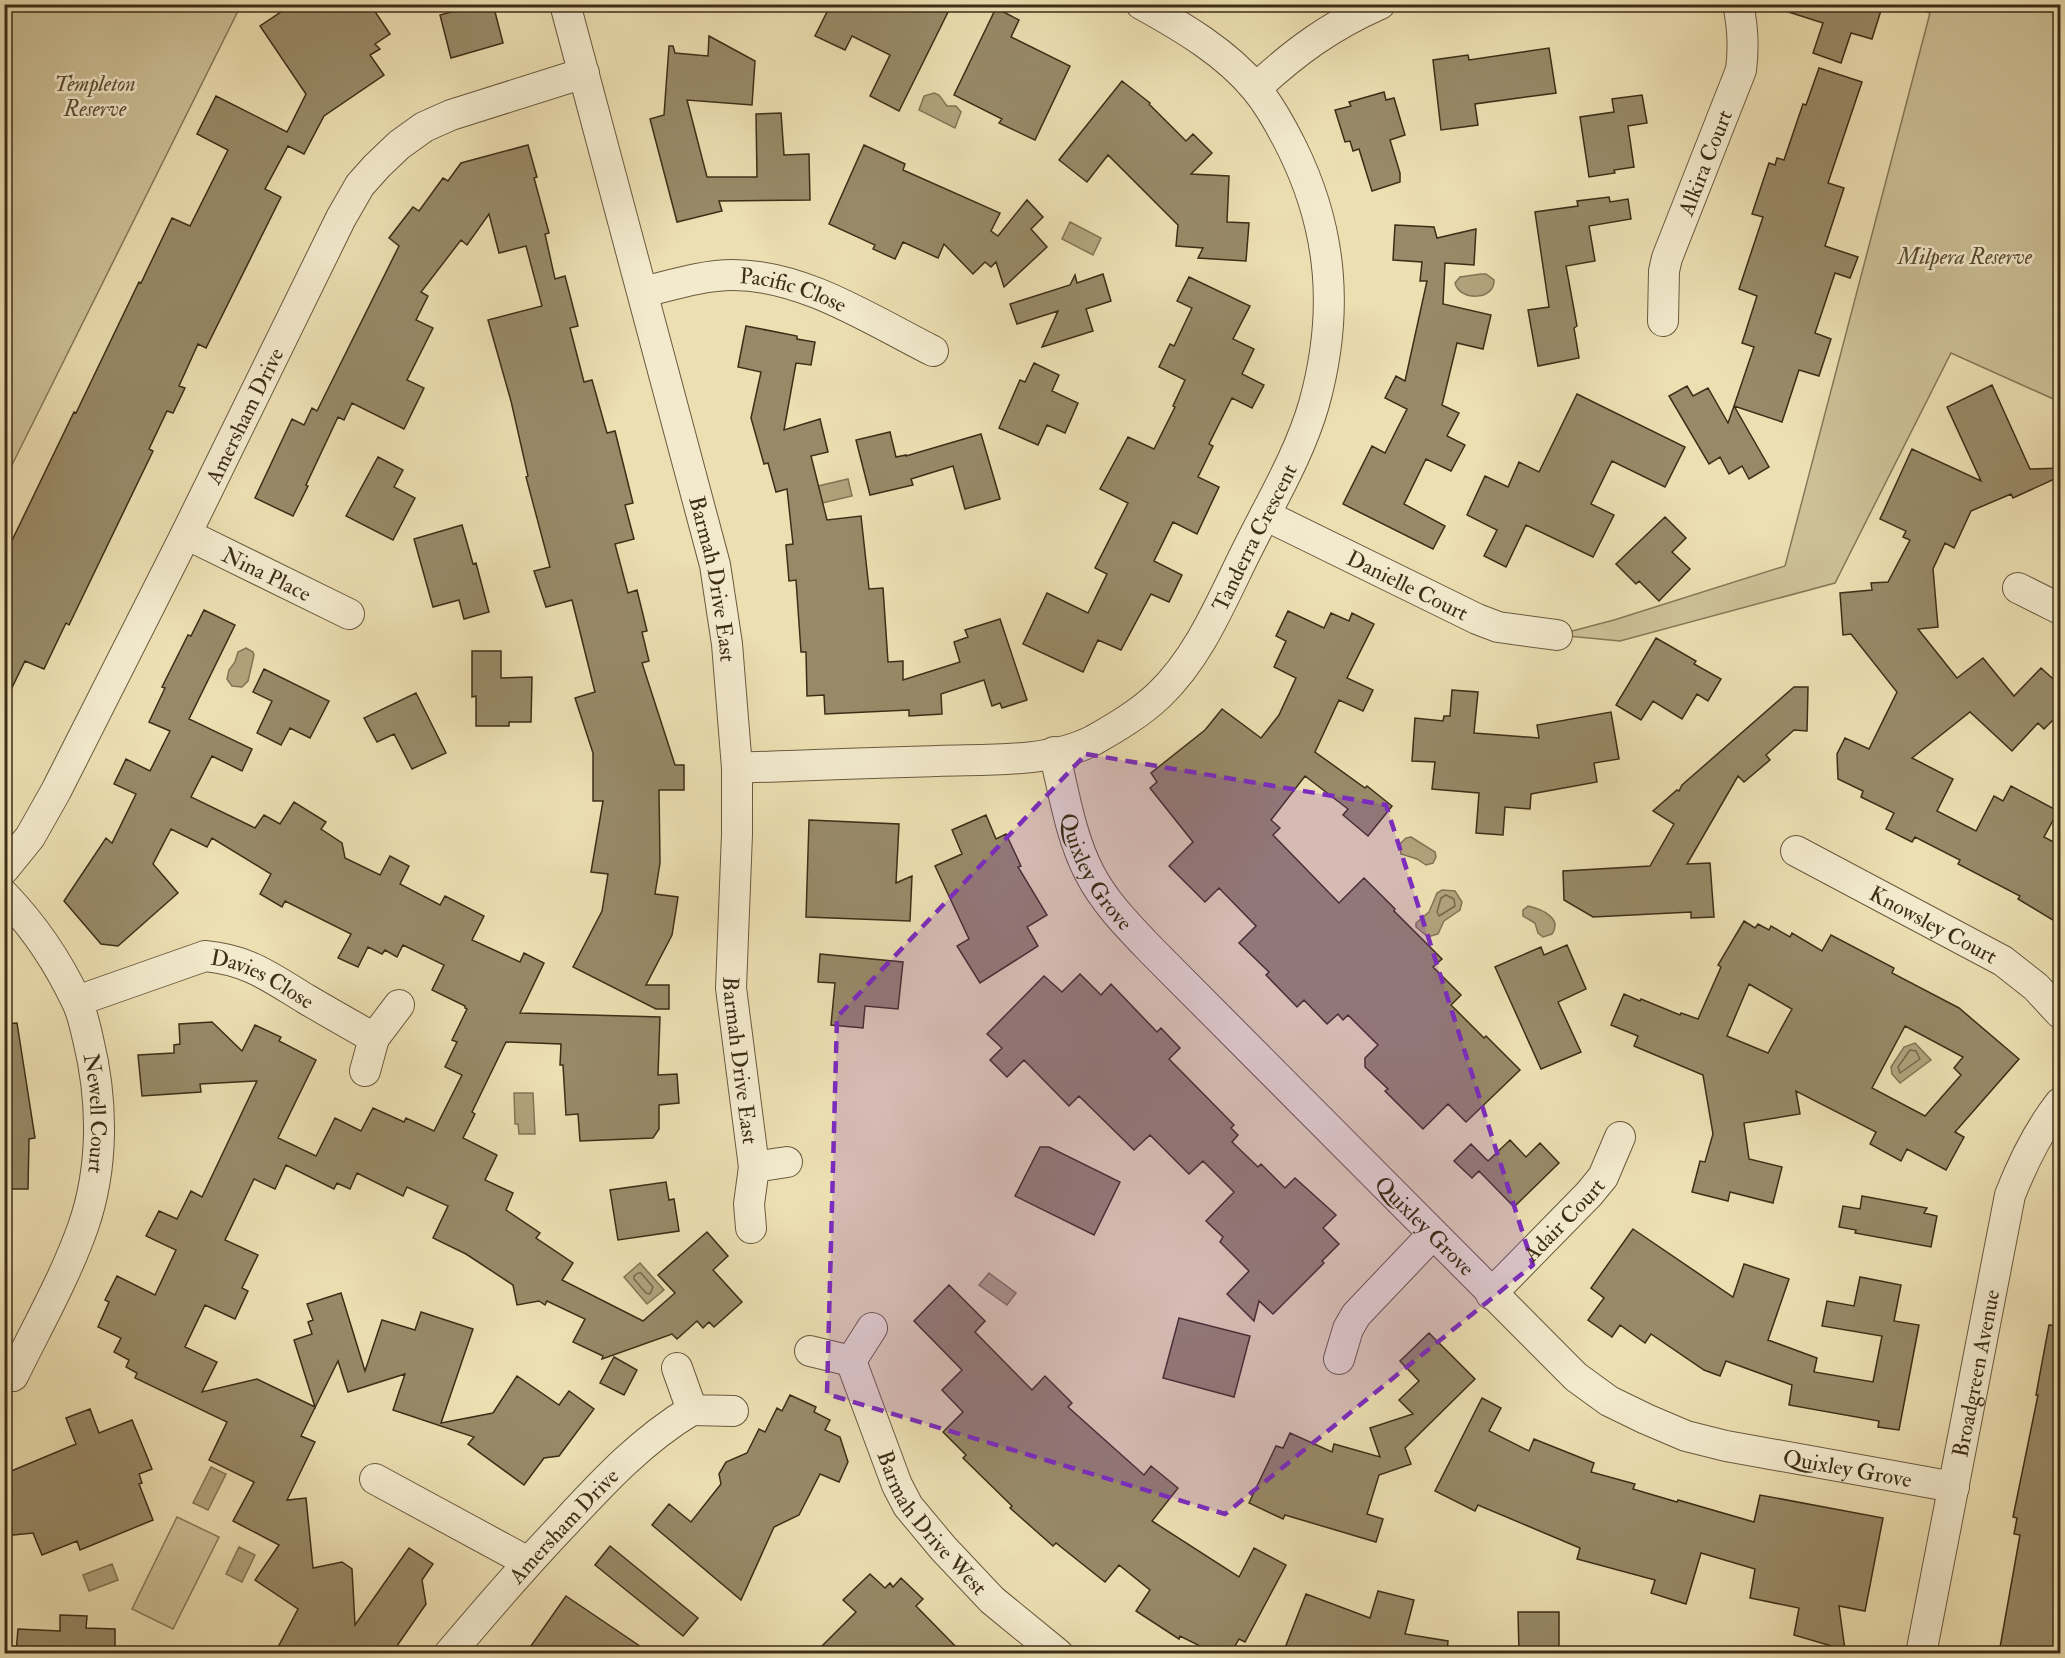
<svg xmlns="http://www.w3.org/2000/svg" width="2065" height="1658" viewBox="0 0 2065 1658" font-family="'IM FELL Double Pica',serif">
<style>
.green{fill:#cec198;stroke:#867858;stroke-width:1.5}
.water{fill:#b1a37d;stroke:#837454;stroke-width:1.5}
.lines{fill:none;stroke-linecap:round;stroke-linejoin:round}
.shore{stroke:#78684a;stroke-width:1.5}
.building{fill:#988a68;stroke:#3e2e17;stroke-width:1.5;fill-rule:evenodd}
.street-casing{stroke:#6a5a3e;stroke-width:32}
.street{stroke:#f3eacd;stroke-width:30}
.marked{fill:#7b2cbf;fill-opacity:0.2;stroke:#7b2cbf;stroke-width:4.5;stroke-dasharray:12 8;stroke-linejoin:round}
.labels{text-anchor:middle;stroke-width:5;stroke-linejoin:round;paint-order:stroke}
.park-label{font-size:22px;font-style:italic;fill:#5b4b31;stroke:#f3eacd}
.street-label{font-size:22px;fill:#3e2e17;stroke:#f3eacd}
</style>
<rect width="100%" height="100%" fill="#ecdfb2"/>
<filter id="stains"><feTurbulence type="fractalNoise" baseFrequency=".00333" numOctaves="4"/><feColorMatrix values="0 0 0 0 .2 0 0 0 0 .09 0 0 0 0 .02 0 0 0 .5 -.17"/></filter>
<radialGradient id="worn" r=".72"><stop offset=".6" stop-color="#630" stop-opacity="0"/><stop offset="1" stop-color="#630" stop-opacity=".3"/></radialGradient>
<!-- green -->
<path class="green" d="M5,4L241,5L5,479L4,5Z
M1904,5H2060V402L1951,353L1835,583L1620,641L1557,635L1614,620L1785,566L1930,13Z
M177,1517L219,1537L173,1629L132,1609Z"/>
<!-- water -->
<path class="water" d="M934,93L939,95L947,106H956L961,112L955,128L919,110L924,96Z
M1070,222L1101,238L1093,255L1062,239Z
M1481,274H1486L1494,280C1495,301 1459,301 1455,283L1460,277Z
M848,479L852,496L809,506L805,489Z
M246,648L253,652L254,655L248,681L242,687L232,686L227,679L229,670L235,662L238,652Z
M1411,837L1435,852L1436,857L1433,863L1426,865L1417,859L1401,854L1400,844L1406,838Z
M1442,890L1455,891L1462,902L1460,910L1444,921L1438,934L1428,937L1416,927V923L1429,912L1437,893Z
M1528,906C1541,909 1563,918 1552,934L1543,937L1538,933L1535,923L1523,916V910Z
M1915,1043L1931,1060L1900,1083L1892,1074L1891,1067L1904,1047Z
M514,1093H533L535,1134H519L518,1124H515Z
M640,1263L664,1290L647,1304L624,1277Z
M989,1273L1016,1293L1007,1305L979,1285Z
M211,1467L226,1474L208,1510L193,1503Z
M239,1547L255,1555L242,1582L226,1574Z
M112,1564L118,1580L89,1591L83,1575Z"/>
<g class="lines">
<!-- shore -->
<path class="shore" d="M1446,895L1454,899L1455,906L1439,916L1437,912L1441,898Z
M1910,1050L1916,1051L1920,1059L1900,1073L1898,1067Z
M638,1273H641L653,1287L650,1294L646,1293L634,1279V1276Z"/>
</g>
<!-- building -->
<path class="building" d="M293,4H370L390,34L375,44L380,49L370,55L384,75L324,116L304,154L288,146L265,189L281,197L206,348L198,344L179,386L185,388L173,413L167,411L149,449L153,451L69,625L66,623L44,669L25,661L4,704V557L74,412L76,413L139,282L141,283L172,218L190,226L228,150L197,134L216,96L287,132L306,94L260,26Z
M480,4H493L503,43L451,58L440,15Z
M831,4H952L899,111L870,96L890,55L852,36L845,50L815,36Z
M1780,4H1883L1872,39L1851,33L1841,63L1813,53L1823,23L1779,9Z
M996,8L1019,20L1011,37L1070,66L1035,140L999,123L1002,119L954,95Z
M709,36L755,61L752,105L687,100L707,177H757L756,114L781,113L784,155L809,154L810,200L719,201L722,211L677,222L650,119L664,115L669,46H673L675,53L708,56Z
M1549,48L1556,93L1475,104L1478,125L1441,130L1433,60L1468,55L1469,60Z
M1819,68L1862,82L1828,183L1844,188L1825,246L1858,257L1850,278L1835,273L1815,333L1831,339L1819,376L1799,370L1782,422L1734,406L1754,347L1742,343L1757,296L1739,289L1763,217L1752,214L1769,163L1775,165L1777,158L1784,160L1803,104L1806,105Z
M1122,81L1150,103L1149,104L1186,141L1193,134L1212,153L1191,174L1229,176L1227,222L1249,223L1246,261L1198,258L1203,248L1176,246L1178,225L1108,155L1087,182L1059,160Z
M1384,92L1386,100L1394,98L1405,135L1390,140L1400,173V182L1372,191L1359,149L1353,151L1350,141L1345,142L1335,110L1351,106L1349,102Z
M1642,95L1647,123L1628,126L1634,167L1614,170L1615,173L1589,177L1580,117L1614,112L1612,99Z
M528,145L537,177L534,178L549,233L545,234L555,279L565,276L578,326L570,328L584,382L592,380L607,433L615,431L633,503L625,505L634,539L615,544L628,593L637,590L647,631L642,632L649,661L642,663L675,765H684V790H659L660,863L655,894L678,897L672,935L646,985H669V1009H656L573,967L602,911L608,874L591,872L603,801H593V753L575,698L595,692L572,600L546,607L534,571L550,567L526,477L528,476L511,401L488,320L542,306L526,246L499,253L489,214L467,245L461,240L421,292L428,296L416,320L433,328L407,380L424,388L404,429L352,403L344,420L338,417L306,485L308,486L293,516L255,498L292,419L304,425L312,408L317,411L399,246L389,238L413,207L419,211L443,178L448,181L461,163Z
M864,145L905,164L903,170L1000,213L991,231L998,236L1027,200L1043,217L1031,229L1047,247L1004,287L996,262L991,267L985,262L973,274L944,244L938,258L903,242L895,259L873,249L875,245L829,224Z
M1609,197L1610,202L1628,199L1631,219L1589,226L1595,261L1566,266L1577,326L1574,328L1579,358L1538,366L1528,310L1549,307L1535,212L1578,206L1577,201Z
M1395,225L1434,227L1437,238L1476,229L1474,265L1445,263L1443,304L1491,315L1483,349L1457,343L1442,405L1459,413L1447,436L1465,445L1451,471L1426,459L1404,504L1445,526L1433,549L1343,504L1372,446L1385,453L1407,409L1385,398L1396,376L1405,381L1427,281H1420L1422,262L1393,260Z
M1103,274L1111,301L1086,309L1093,331L1042,347L1058,311L1017,324L1010,304L1070,285L1075,275L1077,283Z
M1189,277L1250,306L1233,339L1254,349L1242,374L1264,385L1252,408L1232,398L1209,444L1213,446L1198,477L1219,487L1197,534L1173,522L1154,561L1182,575L1169,602L1151,594L1121,650L1098,640L1083,672L1023,644L1047,593L1088,613L1107,574L1095,568L1128,503L1100,489L1128,437L1154,449L1175,407L1173,406L1185,380L1159,367L1170,344L1174,346L1192,308L1177,301Z
M746,326L797,336V339L815,342L811,365L796,363L784,430L820,419L828,452L811,456L827,520L861,516L869,589L883,588L888,662L903,661V680L960,662L954,642L968,637L965,630L1000,619L1027,700L1002,708L1000,703L992,706L984,680L941,694L942,714L909,716V710L825,714L824,695L807,696L806,652H801L796,580L789,581L786,545L793,544L787,489L776,492L768,463L764,464L751,418L761,372L738,367Z
M1034,363L1059,375L1052,391L1078,403L1065,433L1047,425L1038,445L999,428L1020,380L1025,382Z
M1992,385L2030,469L2061,468V476L2013,498L2011,494L1971,511L1954,548L1945,543L1933,569L1938,627L1918,629L1957,678L1983,658L2014,696L2041,668L2061,686V712L2044,729L2038,723L2012,751L1970,712L1912,758L1953,779L1937,811L1976,831L1994,796L2003,801L2011,786L2058,811L2044,837L2061,846V925L2018,899L2020,896L1958,864L1960,860L1915,837L1912,842L1886,829L1894,813L1861,797L1863,791L1838,779L1837,754L1845,738L1869,749L1897,692L1851,634L1843,635L1840,593L1872,590L1871,583L1888,582L1910,540L1903,537L1906,531L1880,519L1912,449L1981,481L1947,407Z
M1687,386L1693,396L1708,388L1728,423L1734,406L1769,467L1749,479L1742,466L1729,474L1720,457L1709,464L1669,396Z
M1577,394L1685,447L1665,487L1612,461L1591,504L1614,515L1593,557L1526,525L1506,567L1484,556L1497,530L1467,515L1485,476L1508,487L1519,462L1539,472Z
M890,432L896,457L906,455V456L981,434L1000,499L965,509L953,466L911,479L913,485L870,495L856,440Z
M378,457L403,470L394,487L415,498L393,540L346,516Z
M1665,517L1686,538L1672,552L1690,569L1659,601L1639,581L1636,584L1616,564Z
M462,525L473,564L476,563L489,612L464,619L459,600L433,607L414,539Z
M204,610L235,625L189,719L252,749L242,771L212,756L191,797L255,828L264,815L280,824L294,802L326,822L321,829L342,843L345,858L380,875L390,856L409,866L400,884L440,905L445,896L484,916L472,940L520,962L524,953L544,963L520,1013L660,1017L658,1075L677,1074L679,1103L659,1105V1129L653,1138L580,1141L578,1114L566,1115L563,1065H560L561,1044L506,1042L472,1112L475,1114L463,1138L497,1155L485,1180L513,1193L506,1210L540,1233L536,1238L573,1263L562,1280L643,1321L675,1293L658,1275L707,1232L728,1256L713,1270L742,1302L714,1327L709,1322L703,1328L697,1321L677,1339L672,1334L602,1359L603,1356L573,1342L585,1319L547,1301L545,1305L539,1301L517,1305L513,1285L466,1254L433,1238L448,1206L407,1187L403,1196L357,1173L350,1189L337,1183L334,1189L286,1165L275,1189L254,1179L225,1240L258,1255L242,1288L248,1291L235,1319L205,1305L185,1347L217,1362L202,1392L257,1379L315,1407L294,1340L312,1334L308,1322L313,1320L307,1304L341,1293L365,1371L382,1320L415,1330L421,1312L473,1329L441,1423L493,1413L517,1376L559,1405L569,1391L594,1409L559,1456L544,1458L524,1485L468,1444L474,1437L393,1410L405,1374L348,1392L338,1361L301,1436L315,1442L287,1500L306,1498L313,1568L342,1562L352,1569L355,1625L409,1548L433,1564L422,1580L426,1604L392,1653H275L298,1609L255,1580L279,1545L233,1521L254,1482L209,1460L227,1422L135,1378L137,1373L126,1367L129,1360L114,1352L121,1338L98,1327L109,1302L105,1300L117,1276L155,1295L176,1250L146,1236L159,1211L177,1219L191,1191L202,1197L257,1081L200,1084L201,1092L142,1096L138,1055L174,1053V1045L180,1044L179,1024L212,1022L242,1051L255,1025L281,1037L279,1041L316,1060L278,1138L316,1156L335,1118L361,1131L373,1108L404,1122L406,1118L434,1131L462,1075L445,1067L457,1042L452,1040L467,1009L465,1008V1006L432,990L444,965L403,945L397,957L385,950L382,954L368,947L358,967L338,958L351,934L285,901L282,907L260,894L271,874L212,838L207,847L171,829L153,864L178,893L118,946L101,944L64,901L106,838L112,843L136,794L114,784L126,759L150,771L170,731L149,722L165,688L162,687L188,635L191,636Z
M1288,611L1324,628L1331,613L1349,621L1352,613L1374,624L1347,678L1373,690L1363,711L1339,700L1315,752L1365,788L1367,786L1392,806L1368,836L1343,815L1348,809L1305,776L1271,820L1280,828L1273,835L1339,903L1364,878L1395,909L1394,911L1442,959L1433,967L1461,995L1451,1005L1484,1038L1486,1036L1520,1070L1466,1122L1448,1104L1423,1129L1385,1091L1388,1089L1365,1067V1058L1378,1045L1348,1015L1343,1020L1338,1014L1327,1024L1304,1000L1297,1007L1266,975L1269,972L1239,943L1256,926L1219,888L1205,902L1169,866L1193,842L1150,788L1157,782L1151,773L1205,730L1222,709L1261,738L1279,715L1296,678L1274,667L1286,641L1276,636Z
M1656,638L1696,661L1694,664L1721,679L1708,701L1697,694L1682,719L1653,701L1641,720L1616,705Z
M472,651H501V678L532,677L531,722H509V726H476V696L472,697Z
M264,669L329,701L310,738L290,728L281,745L257,733L272,701L253,692Z
M1794,687H1808L1807,731L1794,730L1766,755L1770,760L1744,782L1738,776L1687,864L1710,863L1714,917L1691,918V912L1593,917L1564,900L1563,871L1650,866L1674,824L1653,811L1677,790L1679,791L1682,785Z
M1452,690L1478,692L1474,733L1539,738L1537,725L1611,712L1619,759L1594,763L1597,782L1531,794L1530,809L1505,807L1503,835L1476,833L1479,793L1432,789L1435,762L1412,761L1415,718L1443,721L1444,716H1450Z
M416,693L446,753L412,769L394,734L377,742L364,718Z
M986,815L996,839L1006,834L1021,866L1018,867L1047,915L1027,927L1038,946L980,983L957,946L969,939L935,866L962,854L952,830Z
M809,820L899,824L896,883L912,876L910,921L806,917Z
M1744,921L1755,928L1758,924L1769,930L1771,926L1790,937L1792,933L1822,951L1831,935L1894,968L1892,973L1959,1008L2019,1059L1955,1132L1964,1137L1946,1170L1907,1149L1901,1161L1870,1144L1876,1132L1796,1091L1800,1114L1744,1123L1749,1159L1782,1167L1773,1203L1730,1192L1728,1201L1692,1192L1700,1161L1705,1162L1713,1134L1703,1075L1634,1046L1638,1036L1611,1025L1624,994L1640,1001L1641,999L1680,1015L1681,1013L1698,1019L1721,967L1718,965ZM1749,984L1792,1009L1768,1053L1727,1036ZM1905,1026L1963,1057L1954,1068L1961,1075L1925,1116L1872,1088Z
M1567,945L1586,989L1558,1002L1581,1052L1541,1069L1495,967L1541,947L1544,955Z
M820,954L903,962L898,1009L865,1006L863,1028L831,1025L835,983L818,982Z
M1080,974L1101,995L1111,984L1157,1032L1161,1028L1180,1048L1169,1059L1234,1125L1231,1128L1238,1135L1232,1142L1258,1167L1261,1164L1285,1188L1295,1178L1336,1215L1323,1228L1339,1244L1322,1261L1324,1263L1273,1314L1259,1301L1254,1321L1227,1294L1249,1271L1220,1242L1223,1237L1206,1221L1234,1192L1203,1161L1189,1174L1150,1135L1134,1150L1079,1096L1069,1106L1024,1060L1007,1077L990,1060L1002,1048L987,1034L1044,976L1062,992Z
M17,1023L35,1138L29,1139L28,1189H4V1024Z
M1510,1140L1526,1157L1540,1143L1559,1163L1514,1207L1479,1171L1472,1178L1454,1161L1471,1144L1488,1161Z
M1040,1147H1049L1120,1182L1094,1235L1015,1196Z
M666,1182L669,1200L674,1199L679,1231L618,1240L610,1190Z
M1862,1196L1927,1208L1924,1213L1937,1216L1931,1247L1855,1233L1856,1230L1839,1227L1843,1206L1860,1209Z
M1633,1229L1733,1297L1744,1264L1789,1279L1768,1340L1817,1358L1814,1372L1873,1382L1882,1336L1822,1326L1827,1301L1854,1306L1860,1277L1901,1285L1894,1321L1919,1325L1899,1430L1878,1427L1879,1421L1789,1405L1792,1385L1726,1361L1720,1376L1704,1370L1651,1334L1645,1343L1620,1325L1612,1337L1588,1320L1604,1298L1591,1288Z
M949,1285L985,1321L975,1332L1032,1390L1045,1376L1072,1403L1068,1407L1144,1475L1151,1466L1178,1488L1152,1521L1239,1577L1254,1548L1286,1565L1245,1642L1239,1639L1231,1653H1214L1180,1636L1179,1639L1136,1611L1150,1590L1119,1565L1105,1582L1056,1543L1053,1546L1010,1508L1012,1506L963,1458L966,1455L943,1432L963,1412L942,1390L962,1370L914,1321Z
M1179,1318L1250,1336L1234,1397L1163,1378Z
M2049,1325L2061,1326V1653H1999L2020,1535L2014,1534L2017,1518L2013,1517L2038,1395H2036Z
M1429,1333L1475,1379L1405,1448L1411,1464L1379,1475L1367,1514L1383,1519L1376,1542L1285,1515L1283,1519L1249,1503L1276,1446L1283,1448L1290,1433L1332,1452L1334,1444L1380,1457L1370,1428L1413,1414L1399,1400L1419,1381L1400,1361Z
M614,1357L637,1370L624,1395L600,1383Z
M790,1395L816,1407L814,1412L830,1420L825,1430L840,1437L848,1462L839,1482L820,1474L799,1515L774,1527L741,1600L652,1525L669,1504L691,1522L721,1484L719,1474L726,1462L747,1453L759,1429L765,1432L777,1408L782,1411Z
M1482,1398L1501,1408L1489,1431L1529,1451L1534,1439L1594,1463L1591,1472L1635,1484L1633,1489L1677,1502L1678,1500L1754,1522L1760,1495L1883,1518L1865,1611L1839,1606L1845,1650L1794,1635L1799,1608L1750,1598L1755,1569L1701,1553L1686,1604L1651,1593L1655,1580L1577,1559L1580,1548L1478,1505L1475,1511L1435,1491Z
M90,1409L99,1433L132,1420L152,1469L139,1474L142,1483L139,1484L153,1520L80,1550L77,1541L42,1555L33,1533L4,1536V1474L76,1444L66,1418Z
M610,1546L698,1618L683,1636L595,1565Z
M870,1574L885,1588L890,1583L893,1587L901,1578L923,1599L916,1606L962,1653H815L856,1612L843,1600Z
M1378,1591L1414,1600L1405,1634L1448,1641L1447,1653H1283L1306,1594L1370,1618Z
M566,1596L650,1653H526Z
M1518,1612H1559V1653H1519Z
M60,1615L87,1616L86,1628L115,1629V1653H16L18,1629L60,1631Z"/>
<g class="lines">
<defs>
<g id="street">
<path id="s1" d="M565,4L715,565L727,644L737,768V834L731,988L754,1167"/>
<path d="M1256,88C1295,52 1330,26 1380,4"/>
<path id="s2" d="M643,292C672,285 703,275 733,275C804,275 871,320 933,351"/>
<path id="s3" d="M1663,321L1664,271L1667,258L1741,70C1744,47 1743,27 1738,4"/>
<path id="s4" d="M1265,515L1477,619L1498,627L1557,635"/>
<path id="s5" d="M186,534L349,614"/>
<path d="M2018,588L2060,609"/>
<path id="s6" d="M1054,752C1064,792 1070,835 1089,872C1104,902 1129,927 1152,951L1576,1377L1609,1401L1646,1419L1686,1436L1726,1446L1954,1487"/>
<path id="s7" d="M737,768C804,765 871,763 937,761C985,759 1048,763 1092,741C1115,728 1139,714 1159,695C1201,655 1223,597 1249,546C1272,500 1300,453 1314,404C1339,314 1333,231 1292,148C1282,128 1271,107 1256,89C1227,53 1181,26 1141,4"/>
<path id="s8" d="M1796,851L2003,961L2036,987L2060,1013"/>
<path id="s9" d="M4,869L30,837L56,791L186,534L341,218L360,185L377,166L399,145L424,127L451,115L584,73"/>
<path id="s10" d="M4,895C33,925 58,962 76,1000C82,1011 85,1026 88,1039C103,1100 104,1167 83,1227C65,1278 37,1327 13,1376"/>
<path id="s11" d="M77,1001L205,956C248,960 270,977 306,999C328,1012 351,1025 374,1038"/>
<path d="M365,1071L374,1038L399,1005"/>
<path d="M751,1228L749,1204L754,1167L787,1162"/>
<path id="s12" d="M1491,1294L1589,1194L1603,1177L1620,1137"/>
<path d="M810,1351L851,1361L872,1328"/>
<path d="M1339,1359L1348,1329L1356,1315L1433,1234"/>
<path id="s13" d="M851,1361L897,1485L908,1506L943,1548L992,1600L1058,1654"/>
<path d="M677,1368L692,1410L733,1411"/>
<path d="M375,1479L528,1562"/>
<path id="s14" d="M449,1654C487,1609 525,1565 565,1523C604,1481 642,1440 692,1410"/>
<path id="s15" d="M1921,1654L2010,1195C2023,1162 2038,1131 2060,1103"/>
</g>
</defs>
<!-- street casing -->
<use href="#street" class="street-casing"/>
<!-- street -->
<use href="#street" class="street"/>
</g>
<!-- marked area -->
<path class="marked" d="M1086,754L1386,805L1533,1265L1225,1514L827,1394L837,1017Z"/>
<g class="labels">
<!-- park labels -->
<g class="park-label">
<text x="95" y="91">Templeton<tspan x="95" dy="25">Reserve</tspan></text>
<text x="1965" y="264">Milpera Reserve</text>
</g>
<!-- street labels -->
<g class="street-label">
<text dy="8" stroke="none"><textPath href="#s3" startOffset="166">Alkira Court</textPath></text>
<text dy="8" stroke="none"><textPath href="#s2" startOffset="154">Pacific Close</textPath></text>
<text dy="8" stroke="none"><textPath href="#s9" startOffset="514">Amersham Drive</textPath></text>
<text dy="8" stroke="none"><textPath href="#s7" startOffset="624">Tanderra Crescent</textPath></text>
<text dy="8" stroke="none"><textPath href="#s5" startOffset="90">Nina Place</textPath></text>
<text dy="8" stroke="none"><textPath href="#s1" startOffset="594">Barmah Drive East</textPath></text>
<text dy="8" stroke="none"><textPath href="#s4" startOffset="159">Danielle Court</textPath></text>
<text dy="8" stroke="none"><textPath href="#s6" startOffset="128">Quixley Grove</textPath></text>
<text dy="8" stroke="none"><textPath href="#s8" startOffset="156">Knowsley Court</textPath></text>
<text dy="8" stroke="none"><textPath href="#s11" startOffset="198">Davies Close</textPath></text>
<text dy="8" stroke="none"><textPath href="#s1" startOffset="1078">Barmah Drive East</textPath></text>
<text dy="8" stroke="none"><textPath href="#s10" startOffset="244">Newell Court</textPath></text>
<text dy="8" stroke="none"><textPath href="#s12" startOffset="104">Adair Court</textPath></text>
<text dy="8" stroke="none"><textPath href="#s6" startOffset="614">Quixley Grove</textPath></text>
<text dy="8" stroke="none"><textPath href="#s15" startOffset="286">Broadgreen Avenue</textPath></text>
<text dy="8" stroke="none"><textPath href="#s6" startOffset="1118">Quixley Grove</textPath></text>
<text dy="8" stroke="none"><textPath href="#s13" startOffset="183">Barmah Drive West</textPath></text>
<text dy="8" stroke="none"><textPath href="#s14" startOffset="172">Amersham Drive</textPath></text>
</g>
</g>
<!-- margin -->
<rect width="2065" height="1658" fill="none" stroke="#ecdfb2" stroke-width="24"/>
<rect x="6" y="6" width="2053" height="1646" fill="none" stroke="#3e2e17" stroke-width="3"/>
<rect x="12" y="12" width="2041" height="1634" fill="none" stroke="#3e2e17" stroke-width="1.5"/>
<rect width="100%" height="100%" filter="url(#stains)"/>
<rect width="100%" height="100%" fill="url(#worn)"/>
</svg>
